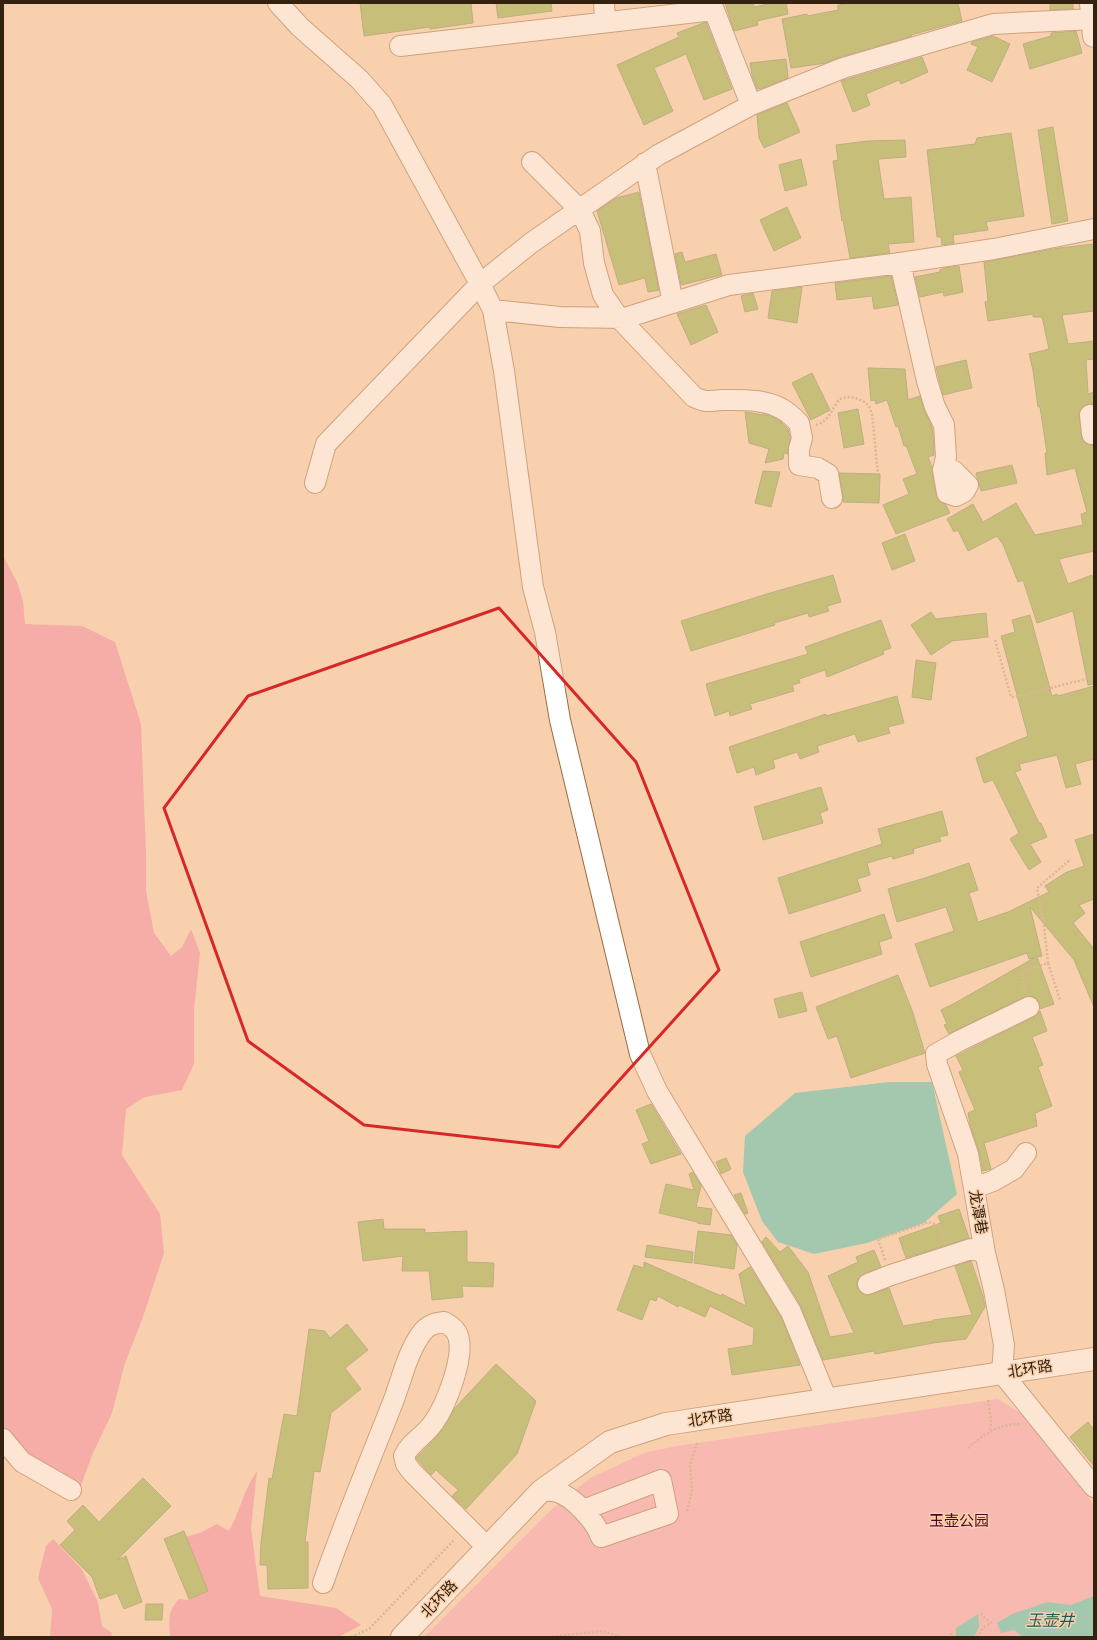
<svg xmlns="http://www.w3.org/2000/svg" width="1097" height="1640" viewBox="0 0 1097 1640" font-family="'Space Grotesk','Noto Sans SC',sans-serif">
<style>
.green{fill:#f49eb4}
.forest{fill:#f280a0}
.water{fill:#3cbfaf}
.building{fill:#8baa3a;stroke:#74864e}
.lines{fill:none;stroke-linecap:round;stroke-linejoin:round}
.minor-casing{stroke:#986b41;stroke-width:22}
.major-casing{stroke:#986b41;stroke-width:24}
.path{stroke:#b9987a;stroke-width:2.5;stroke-dasharray:2 2;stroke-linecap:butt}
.minor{stroke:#fff;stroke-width:20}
.major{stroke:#fff;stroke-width:22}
.marked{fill:none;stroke:#d62828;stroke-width:3;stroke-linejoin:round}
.labels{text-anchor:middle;stroke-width:3;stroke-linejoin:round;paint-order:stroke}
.street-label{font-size:15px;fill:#342210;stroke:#f9d0ad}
.park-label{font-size:15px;fill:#500825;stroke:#f9d0ad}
.water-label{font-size:16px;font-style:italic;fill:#165d55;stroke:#f9d0ad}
</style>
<rect width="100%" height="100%" fill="#f9d0ad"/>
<!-- green -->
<path class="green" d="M998,1399L1022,1414L1094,1505V1637H424L552,1509L590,1478L644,1453L677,1446Z"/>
<!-- forest -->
<path class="forest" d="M3,556L17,582L23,601L25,624L82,626L115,642L141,724L146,854V891L154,933L171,956L182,947L191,929L200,953L194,1010V1064L182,1090L145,1097L126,1109L122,1155L160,1214L164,1253L143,1317L125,1363L112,1413L93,1453L75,1501L42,1480L3,1443Z
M257,1471L251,1528L260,1596L336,1608L361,1625L339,1637H170C169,1620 167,1612 179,1599L187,1600L208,1591L186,1537L202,1532L217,1524L229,1531C240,1511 244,1489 257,1471Z
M53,1539L81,1568L98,1602L102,1626L112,1633L111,1637H50L52,1609L38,1578L46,1546Z"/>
<!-- water -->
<path class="water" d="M889,1082H932L957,1194L924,1223L867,1243L814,1254L778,1242L762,1221L743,1172L745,1136L795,1093Z
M1094,1596V1637H1023L1014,1630L1001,1633L997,1623L1012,1614L1047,1602L1071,1605Z
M978,1614L979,1627L974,1637H956V1628Z"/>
<!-- building -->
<path class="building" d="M360,3H471L473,23L430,29V27L364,36Z
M496,3H551L552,11L498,18Z
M725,3H753L754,7L772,3H786L788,14L757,21L758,25L734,31Z
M852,3H958L962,21L911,35L912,36L840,57L826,63L791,68L782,19L807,14V16L838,10V5Z
M1050,3H1073V9L1050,10Z
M706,22L732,89L704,100L686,54L654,68L673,111L644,125L617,65L679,37L677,33Z
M1076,31L1082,53L1030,69L1023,44L1051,36V33Z
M993,36L1010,44L992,82L967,70L978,47L971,44L972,42Z
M922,57L928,72L901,84L899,80L866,94L870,105L853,112L841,81Z
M786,59L788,78L763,88L757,89L752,75L750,63Z
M787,103L800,132L764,148L759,138L757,115Z
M1053,127L1068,221L1052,224L1038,130Z
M1011,133L1024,216L986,222L988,230L953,235L954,243L942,245L941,237H937L927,150L975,144L977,138Z
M905,140L906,157L878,159L884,199L911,197L914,242L888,244L890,253L850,258L843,220L842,221L833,161L838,160L836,145L867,141Z
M801,159L807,185L785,191L779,165Z
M639,192L659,290L648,292L645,278L619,285L597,211L616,198Z
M787,207L801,238L774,251L760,220Z
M1094,244V311L1062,315L1068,344L1094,341V359L1086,360L1088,394L1094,392V404H1088L1083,406L1079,411V416L1082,440L1087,444L1094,446V551L1059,559L1068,584L1092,575L1094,582V684L1088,685L1073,611L1037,623L1023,580L1018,582L1002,542H1001L997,536L968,551L958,530L954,532L947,519L973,504L983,522L1016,503L1035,535L1083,525L1081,514L1087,512L1075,468L1047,475L1045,453H1047L1040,407H1038L1033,370L1029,354L1049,349L1042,317H1033V314L988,321L985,302L988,301L984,262L1059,248Z
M682,252L685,262L716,254L722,275L681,285L675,254Z
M959,266L963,292L944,296L943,292L920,297L915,277L940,272V270L945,268Z
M891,276L898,305L874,309L872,296L837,300L835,283Z
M802,287L797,323L768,318L772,291Z
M753,293L758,309L745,312L741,296Z
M706,305L718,332L691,345L677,314Z
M966,360L972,388L943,395L936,367Z
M868,368L905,369L908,400L920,396L924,410L931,424L933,432L934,455L928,457L932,467L936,495L939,501L946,505L950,513L896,534L883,505L909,494L903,479L917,474L906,445L904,446L898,426L896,427L887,400L876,404L875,400L871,401Z
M812,373L830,410L811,420L792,383Z
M858,409L864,444L844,448L838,413Z
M745,412L771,416L780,421L788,429L790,438L788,454L784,453L783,459L765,463L769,449L749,443Z
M1012,465L1017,483L981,491L976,473Z
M763,471L780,472L771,507L755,503Z
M839,473L880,474L879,503L843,502V496Z
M905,534L915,561L892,570L882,543Z
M833,575L841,602L827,606L829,611L809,617L808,613L774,623L775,625L691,651L681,621L770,593Z
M931,612L936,619L986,613L988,637L952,641L931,655L911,625Z
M1030,615L1052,696L1057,694L1058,696L1094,686V759L1075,764L1081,784L1066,788L1057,755L1019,764L1021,770L1015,772L1039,823H1041L1047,837L1030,844L1041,862L1029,870L1010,839L1019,833L993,780L984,783L976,758L1028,736L1001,636L1015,632L1012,620Z
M881,620L891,648L883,651L884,654L827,677L825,670L799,679L800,683L792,685L794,691L750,704L752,709L730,716L729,711L715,716L706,684L808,654L805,647Z
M916,660L936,663L931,700L912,697Z
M897,696L904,723L888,727L890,733L858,742L855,734L817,746L819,752L800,759L797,752L773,760L775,768L756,775L754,767L737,773L729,747L826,714V716Z
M821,787L828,810L820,813L823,823L763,840L754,807Z
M942,811L948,835L939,837L941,841L913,849L914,853L893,859L892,856L867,863L870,875L857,879L861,891L789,914L778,878L882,844L878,829Z
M1094,834V899L1079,905L1085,913L1073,923L1094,949V1007L1074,960L1030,907L1042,956L1037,957L1054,1004L1040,1009L1039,1002L1036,998L1030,996L1024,997L949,1034L944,1025L947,1024L941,1010L955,1003L1034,958L1029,959L1027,953L930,987L915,944L954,931L946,907L897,922L888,889L928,877L969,863L978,890L969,893L978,922L1008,912L1049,892L1045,886L1065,873L1084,866L1075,840Z
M884,914L892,938L879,942L882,954L811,977L800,942Z
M898,975L913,1013L925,1053L851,1078L837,1036L828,1039L816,1007Z
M802,992L807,1011L779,1018L774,999Z
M1040,1011L1047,1031L1032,1037L1043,1065L1038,1067L1052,1106L1035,1113L1037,1126L984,1143L991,1169L983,1171L979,1152L970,1124L968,1113L975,1110L959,1072L963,1070L956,1056L1034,1017Z
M651,1104L681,1154L651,1164L642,1144L649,1141L636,1110Z
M726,1158L731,1169L721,1174L716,1162Z
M693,1172L701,1186L696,1207L712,1209L710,1225L697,1223V1222L659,1213L666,1184L694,1190L689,1174Z
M741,1193L748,1213L745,1214L734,1195Z
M959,1209L969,1238L906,1258L899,1238L941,1223L938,1216Z
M383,1219L384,1229H425V1233L467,1231V1262L494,1263L493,1287L462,1286L463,1297L432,1300L429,1271H402L403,1256L363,1261L358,1222Z
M698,1231L731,1235L737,1245L734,1269L694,1263Z
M766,1237L780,1252L788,1246L808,1272L830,1337L854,1333L828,1276L858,1262L856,1257L874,1250L881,1267L859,1277L857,1282V1288L861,1293L867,1295L889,1288L903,1326L933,1321V1320L972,1315L955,1266L971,1261L983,1296L985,1307L966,1339L933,1343L875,1354L874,1351L823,1360L801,1306L762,1242Z
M647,1245L693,1252L692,1263L645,1257Z
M644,1262L721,1296L722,1294L746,1306L739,1274L750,1267L781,1317L800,1365L732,1375L728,1349L753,1345L754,1328L710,1306L705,1317L679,1305L678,1307L658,1296L656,1301L650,1299L642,1320L617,1310L634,1265L644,1268Z
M347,1324L368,1350L345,1368L361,1389L331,1413L320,1472L314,1471L305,1542H308V1588L268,1589L267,1565H260L261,1543L269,1478L272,1479L284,1414L297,1416L309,1329L325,1331L330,1338Z
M496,1364L536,1401L517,1454L466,1509L452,1496L458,1490L436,1470L431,1475L416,1458L440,1433L455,1408Z
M1088,1422L1094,1430V1466L1070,1437Z
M143,1478L171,1506L117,1560L126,1556L142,1602L124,1609L117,1593L100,1599L92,1577L60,1545L75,1530L67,1521L83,1505L99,1522Z
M184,1531L208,1591L189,1599L164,1539Z
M146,1604H163L162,1620H145Z"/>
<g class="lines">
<defs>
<path id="minor" d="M278,3L300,27L359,79L382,105L480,284L493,310L504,371L533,587L545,632L560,720L640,1054L657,1091L791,1312L827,1400
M604,3L605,21
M400,46L714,10L751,105
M532,162L580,210L590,231L594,263L603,295L619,318L694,397C709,404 709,400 724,400C743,400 765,399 782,409C788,412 794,418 799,423L802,438L799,449V465L818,468L828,474L832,498
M645,163L673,303
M900,263L927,381L935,407L944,425L946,457L943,470L947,493L956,496L964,492L968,485L954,471L944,466
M493,310L560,317L625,318L729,285L900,263L994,249L1094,229
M1090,415L1092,434H1094
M315,483L326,444L480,284L531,243L658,155L751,105L843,68L993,24L1094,19
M1029,1007L959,1041L936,1054L937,1064L968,1154L985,1253L994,1290L1004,1345L1002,1373L1094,1487
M974,1188L993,1181L1014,1169L1026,1153
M868,1284L891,1275L971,1249L985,1253
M3,1439L22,1462L71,1490
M541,1491C546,1491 552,1490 557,1492C573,1496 596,1522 601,1537L668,1514L661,1480L583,1510
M323,1583C344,1523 368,1465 391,1407C401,1383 406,1355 421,1334C427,1325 435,1323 444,1322C452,1326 458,1331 459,1340C463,1361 446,1405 434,1422C426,1435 410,1442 404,1456L406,1464L412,1472L488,1548"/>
<path id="major" d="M1091,3L1094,36
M402,1637L541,1491L610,1442L666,1424L1094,1359"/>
</defs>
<!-- minor casing -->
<use href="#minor" class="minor-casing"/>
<!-- major casing -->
<use href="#major" class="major-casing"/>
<!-- path -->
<path class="path" d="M816,425C830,421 831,409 839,400C846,394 863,399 868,405C870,407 871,411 872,414L878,474
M995,640L1011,697H1015L1094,677
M1048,963L1044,926L1037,888L1071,859
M1025,991L1021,972L1048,963L1060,1000
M885,1260L878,1239L929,1222L939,1226L944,1240
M988,1400L991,1421L990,1431
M968,1448C983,1435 1000,1423 1021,1424
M687,1511L692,1491L690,1466L697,1443
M951,1633L952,1637
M351,1637L369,1629L455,1539
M548,1637L603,1631L620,1637
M977,1637L984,1627L991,1623L980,1613"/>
<!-- minor -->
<use href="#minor" class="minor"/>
<!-- major -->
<use href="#major" class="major"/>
</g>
<!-- marked area -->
<path d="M0 0H1097V1640H0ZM499,608L636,762L719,970L559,1147L364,1125L248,1041L164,808L248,696Z" fill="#f9d0ad" fill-opacity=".55" fill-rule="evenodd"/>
<path class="marked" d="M499,608L636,762L719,970L559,1147L364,1125L248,1041L164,808L248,696Z"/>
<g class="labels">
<!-- street labels -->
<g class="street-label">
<text transform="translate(978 1212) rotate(80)" y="5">龙潭巷</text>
<text transform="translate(1030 1369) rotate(-9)" y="5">北环路</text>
<text transform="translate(710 1418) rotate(-9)" y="5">北环路</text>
<text transform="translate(439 1599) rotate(-46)" y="5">北环路</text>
</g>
<!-- park labels -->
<g class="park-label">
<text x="959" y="1526">玉壶公园</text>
</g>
<!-- water labels -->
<g class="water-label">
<text x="1050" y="1626">玉壶井</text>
</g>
</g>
<!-- border -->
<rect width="1097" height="1640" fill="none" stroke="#342210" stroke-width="8"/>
</svg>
